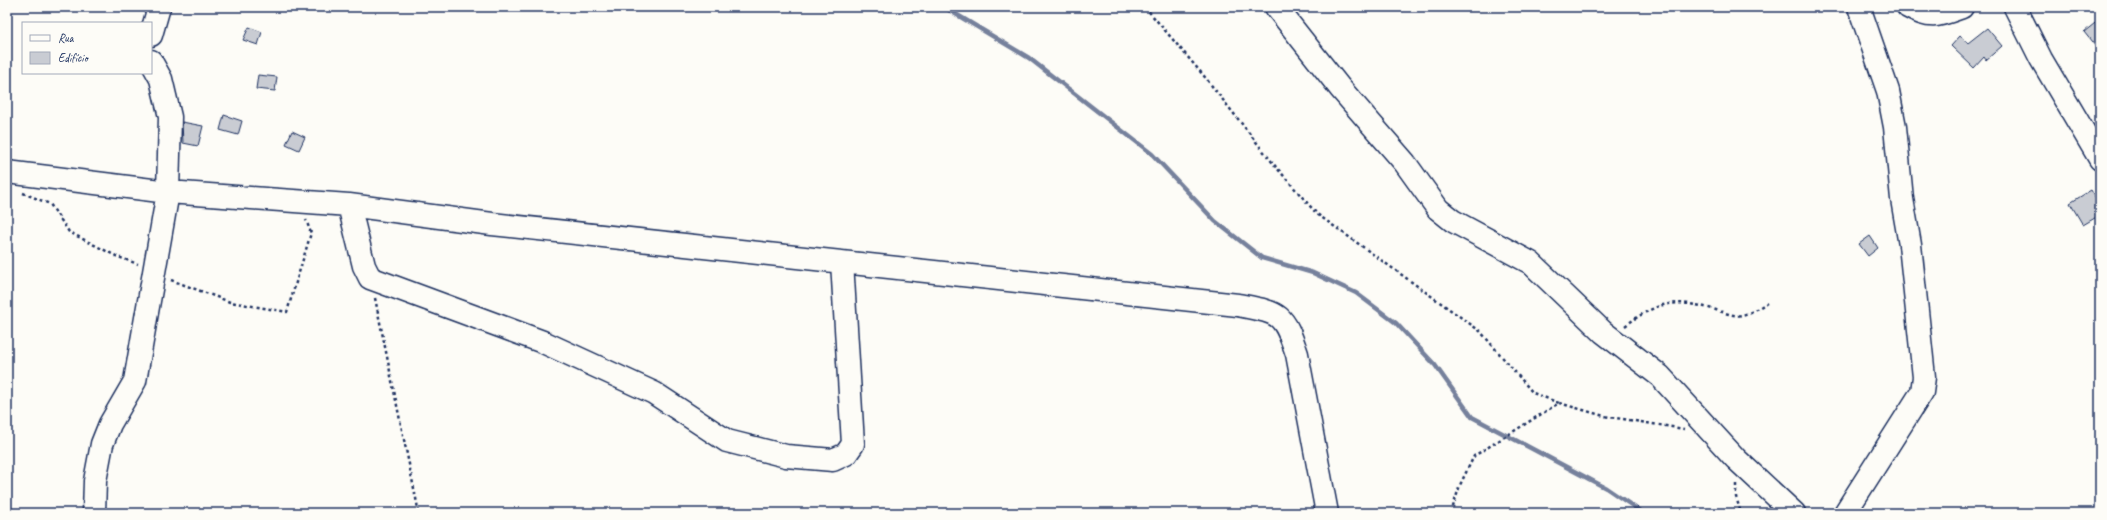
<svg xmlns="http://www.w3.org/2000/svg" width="2107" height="520" viewBox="0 0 2107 520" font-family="Caveat,sans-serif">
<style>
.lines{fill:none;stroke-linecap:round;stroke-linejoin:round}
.stream{stroke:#76819c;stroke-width:4.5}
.building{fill:#c9ccd3;stroke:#1b2f5e}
.minor-casing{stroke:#1b2f5e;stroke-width:25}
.path{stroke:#1b2f5e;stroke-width:2.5;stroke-dasharray:3 3;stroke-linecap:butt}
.minor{stroke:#fdfcf7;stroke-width:22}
</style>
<rect width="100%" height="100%" fill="#fdfcf7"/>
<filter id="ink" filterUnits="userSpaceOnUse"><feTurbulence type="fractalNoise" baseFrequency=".025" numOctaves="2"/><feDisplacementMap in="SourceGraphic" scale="8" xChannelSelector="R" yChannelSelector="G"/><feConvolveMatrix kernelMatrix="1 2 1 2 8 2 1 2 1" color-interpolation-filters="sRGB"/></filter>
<g filter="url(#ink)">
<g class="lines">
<!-- stream -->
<path class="stream" d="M944,7L1029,58L1152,154L1215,221L1262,258L1313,273L1356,293L1396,323L1435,365L1472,417L1606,488L1643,513"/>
</g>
<!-- building -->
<path class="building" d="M2100,19V52L2084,32Z
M249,27L262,32L258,45L243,40Z
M1987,28L2002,46L1986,60L1984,57L1974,68L1951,46L1960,36L1968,43Z
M258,75L277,77L275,91L256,89Z
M224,115L242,121L238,135L220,130Z
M182,122L203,126L198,146L183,143Z
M292,131L305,137L299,150L286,144Z
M2091,190L2100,205V215L2083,225L2070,203Z
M1870,236L1878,248L1868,256L1859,244Z"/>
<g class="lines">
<defs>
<path id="minor" d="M1276,7L1340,88L1405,163L1438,209L1453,221L1531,263L1603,332L1660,376L1736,459L1794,513
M1908,7C1931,20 1938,16 1962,7
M2015,7L2041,59L2100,159
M151,35L159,7
M7,172L168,192L349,205L492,224L1238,305C1280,313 1283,312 1297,354L1327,513
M349,205L364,266L370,278L543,342L654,393L727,441L786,456L833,460L846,454L853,444L842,262
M94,513L95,481L102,444L110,424L135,381L168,192L170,117L161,79L151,61
M1845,513L1922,392L1924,377L1910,245L1902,199L1895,127L1888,91L1859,7"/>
</defs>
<!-- minor casing -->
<use href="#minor" class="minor-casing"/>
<!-- path -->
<path class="path" d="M1145,7L1204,76L1276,167L1317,214L1480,331L1533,393L1559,403
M23,193L50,204L69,232L118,257L138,264
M171,280L230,302L287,312L311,233L306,220
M375,298L419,513
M1625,326C1658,301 1675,298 1716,310C1723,312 1734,317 1742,315C1751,313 1760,307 1767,303
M1736,484V497L1741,513
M1451,513L1460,485L1474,456L1559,403L1604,416L1684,429"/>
<!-- minor -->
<use href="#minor" class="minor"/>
</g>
</g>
<!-- margin -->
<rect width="2107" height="520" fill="none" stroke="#fdfcf7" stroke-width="24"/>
<rect x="12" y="12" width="2083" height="496" fill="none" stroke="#1b2f5e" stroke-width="1.5" filter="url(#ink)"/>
<!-- legend -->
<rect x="22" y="22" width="130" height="52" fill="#fdfcf7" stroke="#a3aaba"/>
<rect x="30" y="35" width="20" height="6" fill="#fdfcf7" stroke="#a3aaba"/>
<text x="58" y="42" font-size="12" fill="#1b2f5e">Rua</text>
<rect x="30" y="52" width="20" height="12" fill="#c9ccd3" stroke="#a3aaba"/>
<text x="58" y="62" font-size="12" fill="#1b2f5e">Edifício</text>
</svg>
